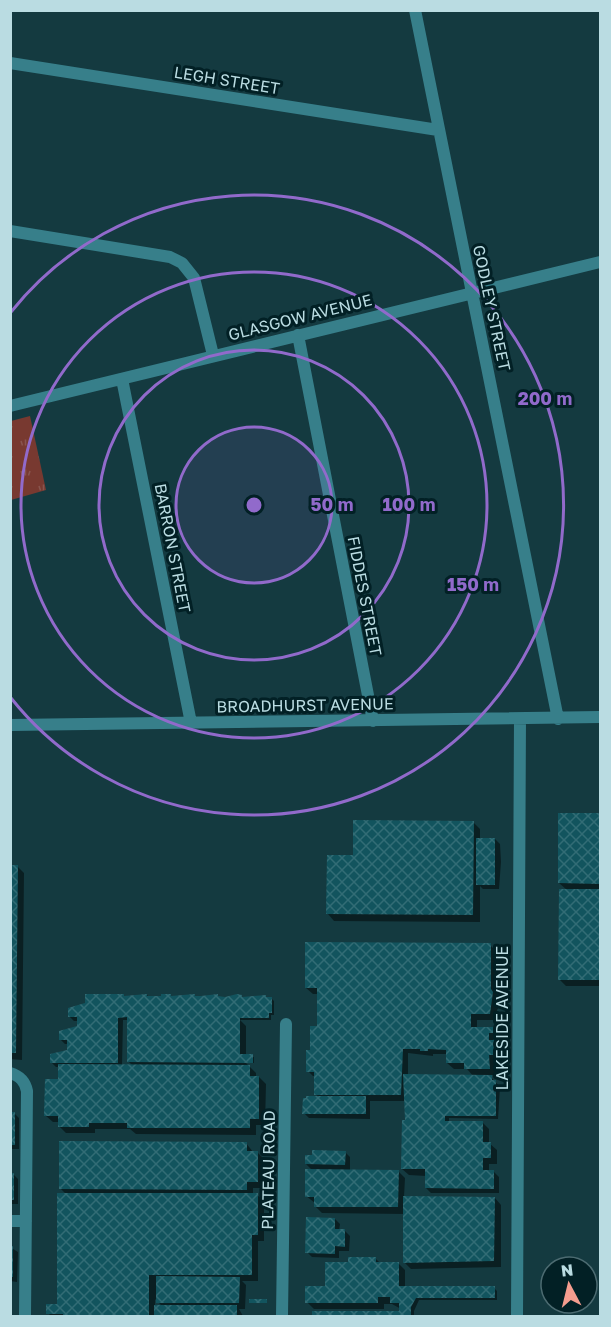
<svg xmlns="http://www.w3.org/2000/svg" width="611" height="1327" viewBox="0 0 611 1327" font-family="'Golos Text',sans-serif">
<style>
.grass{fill:url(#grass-tufts)}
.shadow{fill:#0007;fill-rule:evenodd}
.building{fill:url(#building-cross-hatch)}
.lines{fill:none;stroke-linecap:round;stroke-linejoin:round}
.street{stroke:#377f8a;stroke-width:12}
.ring{fill:none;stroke:#916acb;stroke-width:3}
.labels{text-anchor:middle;stroke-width:6;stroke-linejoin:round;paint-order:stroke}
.street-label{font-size:16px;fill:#badce2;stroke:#022025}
.centre{fill:#916acb;stroke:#022025;stroke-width:3}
.ring-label{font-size:18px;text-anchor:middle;font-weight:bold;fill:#916acb;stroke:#022025;stroke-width:6;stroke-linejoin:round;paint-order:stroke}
</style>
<defs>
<pattern id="grass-tufts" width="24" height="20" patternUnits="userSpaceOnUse" patternTransform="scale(1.5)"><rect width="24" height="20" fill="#783930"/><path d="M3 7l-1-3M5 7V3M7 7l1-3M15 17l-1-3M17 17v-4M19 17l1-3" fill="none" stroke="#89554e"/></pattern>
<pattern id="building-cross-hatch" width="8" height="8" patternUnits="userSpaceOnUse" patternTransform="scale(1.5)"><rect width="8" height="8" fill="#12545e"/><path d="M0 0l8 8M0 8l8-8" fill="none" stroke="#326c75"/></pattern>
</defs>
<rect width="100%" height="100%" fill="#143a40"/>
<!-- grass -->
<path class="grass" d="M30,416L46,490L11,500V421Z"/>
<!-- shadow -->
<path class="shadow" d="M560,814L600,815V986H566L559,979L567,890L559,883Z
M474,823L480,829V839H495L500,844L501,862L499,889H483L480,886V922L334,921L328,914L354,856Z
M10,866H17L24,873L22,1060L10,1059Z
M490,945L497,952V997L499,1001V1007L497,1010V1020H477V1029H492L499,1036V1039H493L497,1042L496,1075H489L500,1087L498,1119L449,1118V1122L483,1123L489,1129V1143L497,1150V1164H489V1172H494L499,1177V1193H431L426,1188V1176L409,1175L402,1169L406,1122L405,1101H370V1119L309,1118L304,1113L319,1097L315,1094L316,1076H313L308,1071L311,1052L321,1028L319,994H313L306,988ZM408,1053L433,1056V1054H447V1063L454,1069H467L474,1077L408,1076Z
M147,995L149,997L271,998L274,1001V1015H271V1020H240L246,1026V1056L254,1057V1063H246L256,1073V1077H259L266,1084L265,1125H256V1135L136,1134L130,1129H95V1133H66L59,1126V1122H53L46,1116L59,1080V1067H56L51,1062L68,1051V1044H65L60,1039L78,1028V1021H74L69,1016L125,997ZM123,1020H129L128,1061L133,1066H122Z
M10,1113H14L19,1118V1149H10Z
M246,1143L253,1152H257L264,1159V1188H253V1195H257L264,1201V1241H258V1281H242L246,1285L245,1309H239L243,1316H51L48,1313L59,1305L66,1194L60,1188ZM155,1299L163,1307H155Z
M345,1152L350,1157V1171H398L405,1178L404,1197L495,1198L501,1205V1267L411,1269L404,1262L405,1214L322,1213L315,1206V1203L306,1196L313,1171L306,1164Z
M10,1174H13L18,1179V1204H10Z
M335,1219L340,1224L339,1231H345L350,1236L349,1251H339V1258L312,1257L307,1252Z
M10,1247L18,1252L17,1282L10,1281Z
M376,1259L380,1263H398L405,1270V1288H494L497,1291V1300H419L414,1311V1316H313V1313H398L401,1309L392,1304H384V1309H314L307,1302L326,1288L349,1263Z"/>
<!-- building -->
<path class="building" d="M558,813H600V884L558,883Z
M353,820L474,821L473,915L326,914L327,855H353Z
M476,838H495V885H476Z
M10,865H18L16,1053H10Z
M559,889H600V980H558Z
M305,942L491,943V989L493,992L490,1014H471V1027H493V1033H489V1040H496V1055H489L490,1069H464V1063H446V1050L428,1049V1051H420V1049H403L401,1095H314V1072H306V1050H310V1026H317V988H305Z
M85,994H124V996L147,994V996H161V994H171V996L195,994V996H201L218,994V996L225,997L237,994L242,995V997L266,995V997H272V1013H269V1018H240V1054H253V1063L127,1062V1017L118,1018V1063H50V1054L67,1050V1040H59V1031L77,1026V1017H68V1008L85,1003Z
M58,1064L250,1065V1076H259V1119H250V1128H127V1123H89V1127H58V1116H44L45,1079H58Z
M403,1074L492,1075V1080H496V1116H445V1121H483V1142H491V1158H483V1170H494V1189L425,1188V1169H401L402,1120H405Z
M306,1096H366V1114H302L303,1098H306Z
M10,1112H15V1145H10Z
M59,1141L247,1142V1151H258V1182H247V1190L59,1189Z
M312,1150L346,1151L345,1165L305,1164V1155H312Z
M305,1169L399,1170L398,1207H314V1197H305Z
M10,1173H14V1200H10Z
M57,1193H258V1235H252V1275H149V1316H63V1314H46V1304H57Z
M403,1196L495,1197L494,1261L403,1263Z
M306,1217L335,1218V1229H345V1247L335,1246V1254L305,1253Z
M10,1246H13V1277H10Z
M348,1257H376V1262H399V1286H495V1298H416L411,1307V1316H312V1311H399V1303H390V1297H378V1303H305V1286H325V1262H348Z
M156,1276L240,1277L239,1303H156Z
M249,1299H267V1303H249Z
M154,1305H237V1316H154Z"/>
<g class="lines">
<!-- street -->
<path class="street" d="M415,10L558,719
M10,63L438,130
M10,231L170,257L182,263L194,278L213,355
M298,335L373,721
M122,379L191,723
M10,406L600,262
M10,725L600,717
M10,1073C20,1076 25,1081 27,1091L25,1316
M10,1221H26
M282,1316L286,1024
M517,1316L520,719"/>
</g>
<!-- distance rings -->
<circle cx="254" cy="505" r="78" fill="#916acb" fill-opacity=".12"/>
<g class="ring">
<circle cx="254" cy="505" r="78"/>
<circle cx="254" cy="505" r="155"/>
<circle cx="254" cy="505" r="233"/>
<path d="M11 312A310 310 0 1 1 11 698"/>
</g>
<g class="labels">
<!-- street labels -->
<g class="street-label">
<text transform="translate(227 80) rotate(9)" y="6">LEGH STREET</text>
<text transform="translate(492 308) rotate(78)" y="6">GODLEY STREET</text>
<text transform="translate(300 317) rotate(-14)" y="6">GLASGOW AVENUE</text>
<text transform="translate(173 548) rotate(79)" y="6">BARRON STREET</text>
<text transform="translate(365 596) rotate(79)" y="6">FIDDES STREET</text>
<text transform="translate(305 705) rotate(-1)" y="6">BROADHURST AVENUE</text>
<text transform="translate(502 1018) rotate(-90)" y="6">LAKESIDE AVENUE</text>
<text transform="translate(268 1170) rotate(-89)" y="6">PLATEAU ROAD</text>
</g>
</g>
<circle cx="254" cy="505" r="9" class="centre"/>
<g class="ring-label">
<text x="545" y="405">200 m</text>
<text x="332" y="511">50 m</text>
<text x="409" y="511">100 m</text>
<text x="473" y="591">150 m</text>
</g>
<!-- border -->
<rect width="611" height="1327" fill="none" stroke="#badce2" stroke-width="24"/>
<!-- north arrow -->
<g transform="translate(569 1285) rotate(353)"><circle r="28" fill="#022025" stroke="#4c6b71" stroke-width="1.5"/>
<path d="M0-4.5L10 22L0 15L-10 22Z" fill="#f59d8f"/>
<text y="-9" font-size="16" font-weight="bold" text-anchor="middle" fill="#badce2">N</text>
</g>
</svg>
